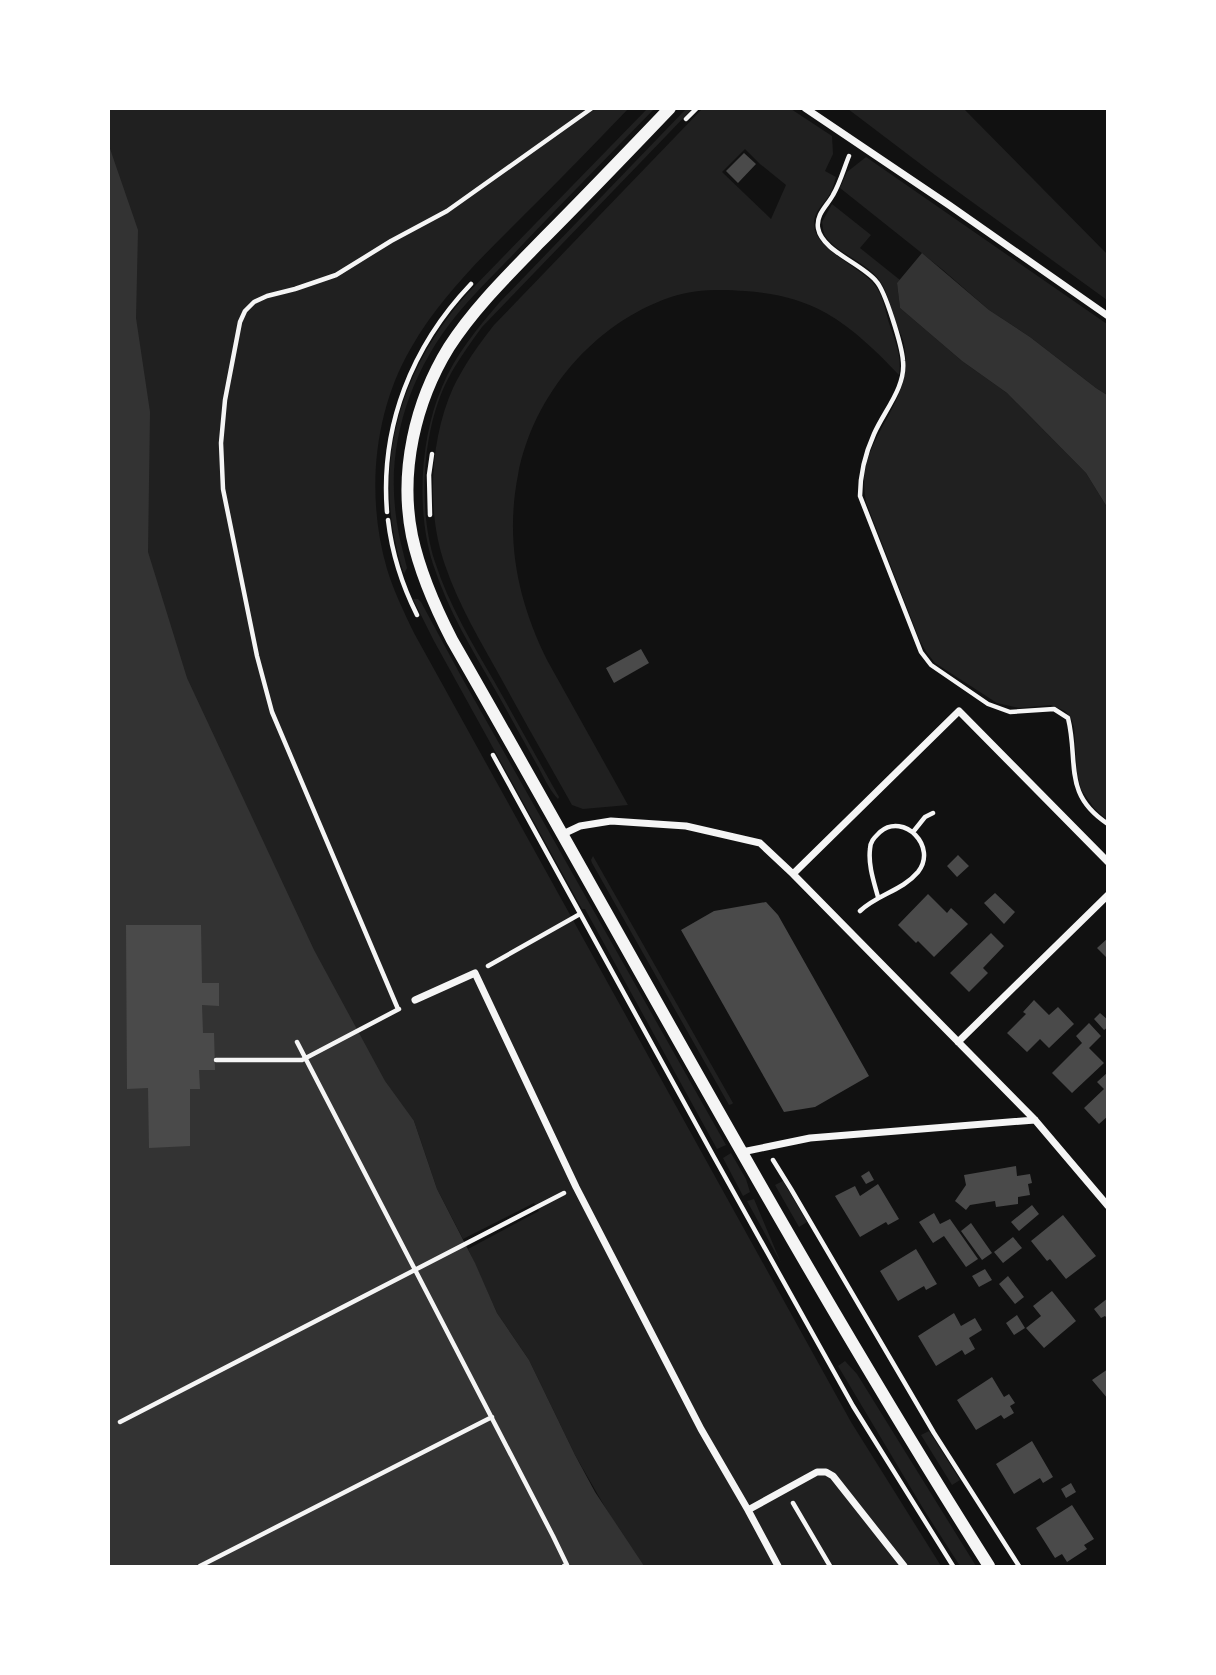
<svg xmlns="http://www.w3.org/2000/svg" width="1216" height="1675" viewBox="0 0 1216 1675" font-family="'Archivo Narrow',sans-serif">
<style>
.green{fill:#202020;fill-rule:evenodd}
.water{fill:#333}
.building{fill:#4a4a4a}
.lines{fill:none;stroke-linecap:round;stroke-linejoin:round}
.path{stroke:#f5f5f5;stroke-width:4.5}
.minor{stroke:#f5f5f5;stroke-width:7}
.tertiary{stroke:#f5f5f5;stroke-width:12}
</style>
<rect width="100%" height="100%" fill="#111"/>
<!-- green -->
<path class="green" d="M108,109H628C594,144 560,180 524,215C483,256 440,297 411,348C373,413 366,497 387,569C394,592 404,612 414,633L851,1422L941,1566H639L575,1455L529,1360L497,1313L468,1249L539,1211L534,1203L463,1239L437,1189L414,1121L109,1314Z
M647,109H654C611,153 567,198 524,243C501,268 476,291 455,317C410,373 386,445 396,516C398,534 403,551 407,568L404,574C370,472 397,374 466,295Z
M686,109H692L482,327C469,345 455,364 445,385C422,434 418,511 435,562C449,605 472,643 494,681C516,720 537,758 559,797L558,799C549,790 543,775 536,763C523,740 510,716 497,693C473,651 448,611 433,564C416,511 420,438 442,387C455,355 477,329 499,303Z
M702,109H791L832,136L833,154L825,171L836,177C834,182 833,188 831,192C825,204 813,211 814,225C815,249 858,266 873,283C883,294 885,310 889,323C895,341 902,355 899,375C877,352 854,329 826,313C801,299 774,293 745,291C721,289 694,289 671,297C594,323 533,395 518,475C505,541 518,601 547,660L628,805L583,809L572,805C549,764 525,722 502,680C481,642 459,606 445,565C426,511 430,439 453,388C464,365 479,344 494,325ZM745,149L760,164L786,185L771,219L722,172Z
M848,109H964L1107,254V300L935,175Z
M866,157L1107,324V395L1096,388L1030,337L989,310L943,270L840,188L847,172Z
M832,204L871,235L860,248L900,280L897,283L900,308L962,361L1007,393L1086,473L1107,507V820L1094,808L1081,789L1077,772L1074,727L1071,718L1065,711L1051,705L1019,708L997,703L935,663L927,653L920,641L866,502C864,490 863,478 866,465C878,420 916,392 903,340C901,334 897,327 895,320C890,307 888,293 880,281C867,262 838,254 826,237C823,233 823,227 822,222Z
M413,599H418L421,602L461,676L726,1145L717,1149L585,909H582L434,641Z
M593,856L733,1103L732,1104L729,1105L592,863L591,860Z
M731,1153L746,1179L750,1192L743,1196L723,1158Z
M783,1181L807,1222L799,1227L775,1185Z
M754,1199L781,1263L747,1201Z
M845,1361L857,1374L976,1566H960L924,1510L838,1366Z
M929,1431L960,1480L952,1485L921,1435Z"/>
<!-- water -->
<path class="water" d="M108,143L138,230L136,318L150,412L148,552L187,678L314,950L385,1081L414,1121L437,1189L475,1263L497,1313L529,1360L575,1455L595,1492L644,1566H109Z
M922,253L989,310L1030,337L1096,388L1107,395V507L1086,473L1007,393L962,361L900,308L897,283Z"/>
<!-- building -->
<path class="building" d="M744,153L756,164L738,183L726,171Z
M641,649L649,663L614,683L606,668Z
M958,855L969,866L957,877L947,866Z
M995,893L1015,912L1004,924L984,903Z
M928,894L947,913L951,908L968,924L934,957L918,941L916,943L898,925Z
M766,902L778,915L869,1076L815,1107L784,1112L681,930L714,911Z
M126,925H201L202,983H219V1006L202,1005L203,1033H214L215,1070H199L200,1089H190V1146L149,1148L148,1088L127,1089Z
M991,933L1004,946L983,968L988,973L969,992L950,973Z
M1108,938V959L1097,948Z
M1034,1000L1049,1015L1058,1007L1074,1024L1049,1048L1040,1039L1027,1052L1007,1033L1026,1014L1023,1012Z
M1100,1013L1108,1020V1027L1104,1030L1094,1019Z
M1089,1023L1101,1036L1089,1048L1104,1063L1072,1093L1052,1073L1082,1043L1076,1036Z
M1108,1072V1116L1099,1124L1084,1108L1104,1089L1097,1082Z
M1016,1166L1017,1176L1030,1174L1032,1183L1028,1184L1030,1195L1018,1197V1204L996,1207L995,1201L970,1205L966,1210L955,1201L966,1185L964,1175Z
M869,1171L874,1180L866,1184L861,1176Z
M878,1184L899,1219L888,1225L886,1222L860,1237L835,1196L855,1186L860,1196Z
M1032,1205L1039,1214L1019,1231L1011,1222Z
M934,1213L940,1224L950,1219L978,1259L966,1267L944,1236L933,1243L919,1222Z
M1063,1215L1096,1256L1066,1279L1050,1259L1047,1261L1031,1241Z
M971,1223L992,1253L982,1260L961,1231Z
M1013,1237L1022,1248L1003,1263L994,1252Z
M916,1249L937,1284L926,1290L924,1286L898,1301L880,1271Z
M985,1269L992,1280L979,1287L972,1276Z
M1008,1276L1024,1297L1015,1304L999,1284Z
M1052,1291L1076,1321L1044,1348L1026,1328L1041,1316L1033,1306Z
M1108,1298V1319L1105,1316L1101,1318L1094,1309Z
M954,1313L961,1326L975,1318L982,1330L969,1338L975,1349L965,1355L962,1350L936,1366L918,1336Z
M1017,1315L1025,1328L1014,1335L1006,1323Z
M1108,1369V1399L1092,1380Z
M992,1377L1004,1397L1009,1394L1015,1403L1010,1406L1014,1413L1004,1419L1001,1415L976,1430L957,1400Z
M1032,1441L1053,1477L1043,1483L1040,1478L1014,1494L996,1464Z
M1071,1483L1076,1492L1066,1498L1061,1489Z
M1072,1505L1094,1539L1084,1545L1087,1549L1067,1562L1062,1554L1055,1558L1036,1528Z"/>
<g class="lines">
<!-- path -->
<path class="path" d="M686,119L697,108
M849,156C844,168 840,183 833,195C827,206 816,214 818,228C822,251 861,263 876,281C885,290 902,346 903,361C906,387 884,411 874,434C865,454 860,474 860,496L921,652L931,665L988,704L1010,712L1054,709L1068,718C1079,762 1062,794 1108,824
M387,512C380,426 412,346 471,284
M430,515L429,475L432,454
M388,520C392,554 402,585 417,615
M493,755L714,1157L853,1406L953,1566
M913,832L925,817L933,813
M860,911C878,894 902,891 918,872C938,847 904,812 880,832C875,837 870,841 870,849C868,865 874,882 878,897
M488,966L580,914
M398,1009L272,712L257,656L223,489L221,443L225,400L240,322L245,311L254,302L267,296L295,289L336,275L391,241L447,211L592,108
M297,1042L553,1536L567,1565L564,1566
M216,1060H302L399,1009
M773,1160L791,1189L934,1433L1019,1566
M120,1422L564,1193
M793,1503L830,1566
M200,1566L492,1417"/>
<!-- minor -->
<path class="minor" d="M805,108L949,205L1108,316
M563,834L580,826L611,821L686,826L760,843L793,874L1035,1120L1108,1206
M793,874L959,711L1108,862
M415,1000L475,973L576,1187L701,1429L748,1510L778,1566
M958,1042L1108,895
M742,1152L810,1138L1035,1120
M748,1510L817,1472H826L833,1476L904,1566"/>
<!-- tertiary -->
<path class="tertiary" d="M670,108C627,153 584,198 540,242C508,275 474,308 449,347C415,402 399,472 412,536C420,573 435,607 452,640C630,950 798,1265 989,1566"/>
</g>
<!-- border -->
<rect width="1216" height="1675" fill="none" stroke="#ffffff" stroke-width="220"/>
</svg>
